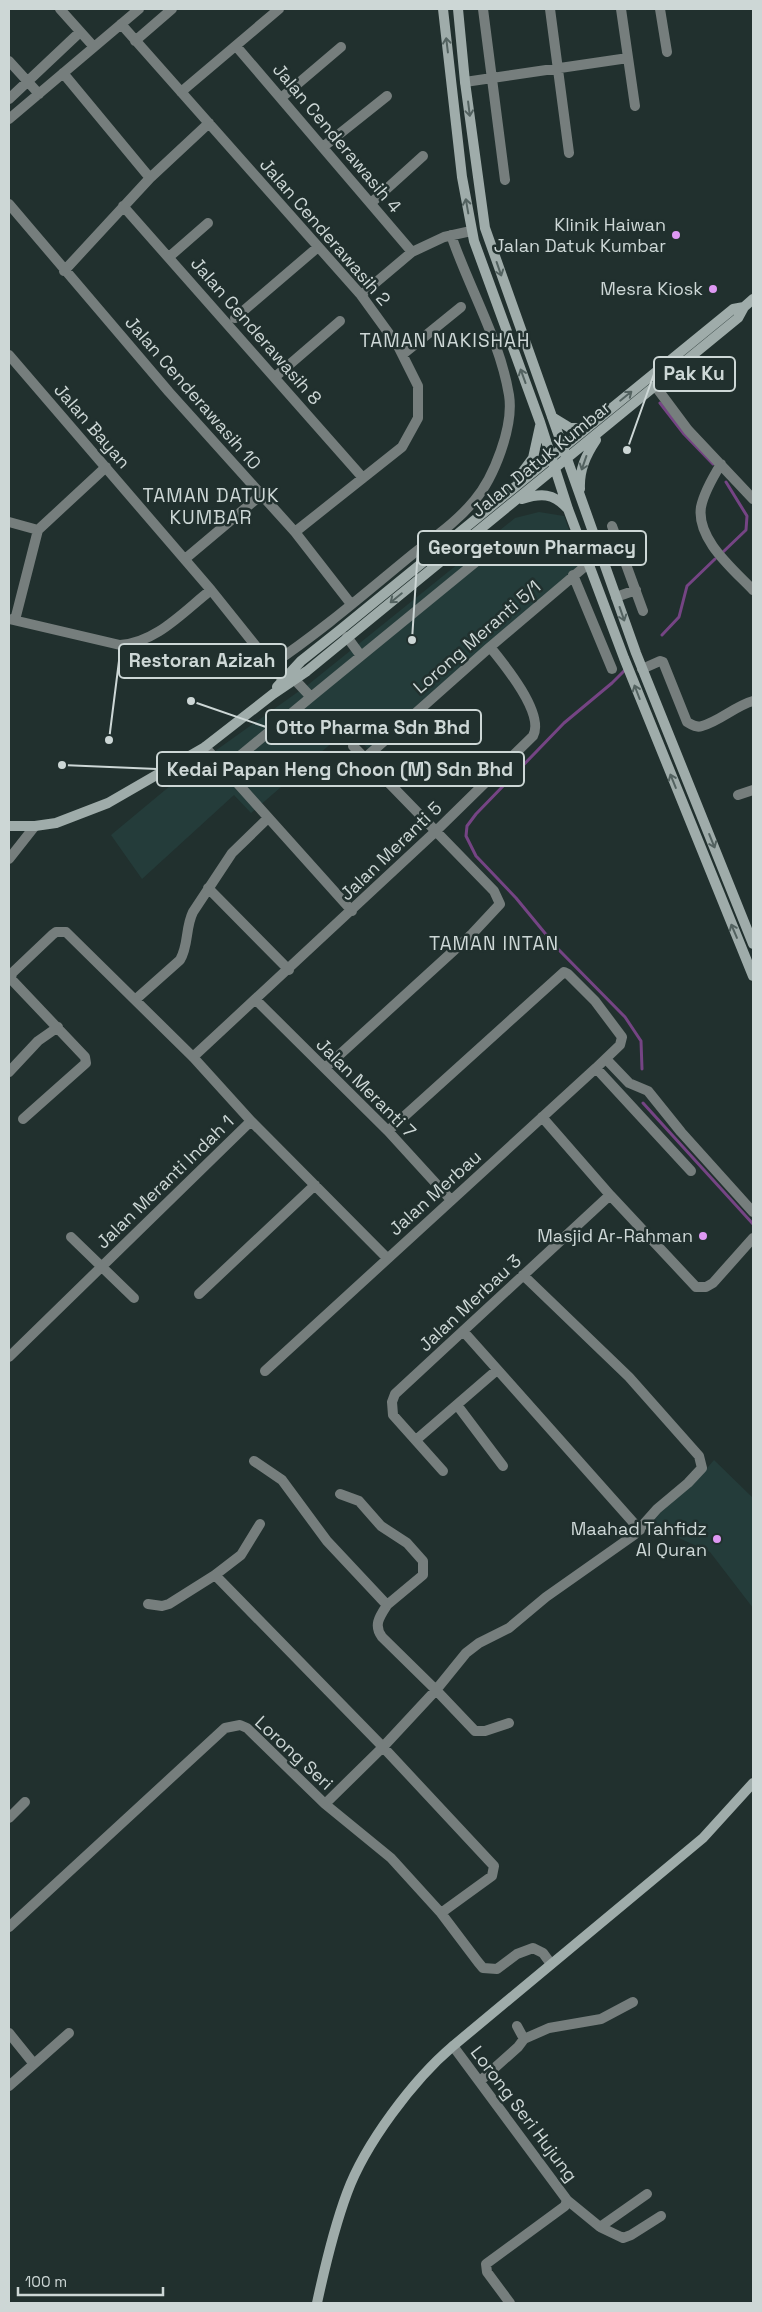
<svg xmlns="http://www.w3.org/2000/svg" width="762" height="2312" viewBox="0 0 762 2312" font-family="'Space Grotesk',sans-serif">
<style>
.built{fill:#243c3a}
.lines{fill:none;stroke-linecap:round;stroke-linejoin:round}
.stream{stroke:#754484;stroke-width:3}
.street{stroke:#767e7d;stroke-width:10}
.secondary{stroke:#9facaa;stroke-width:10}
.oneway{stroke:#536260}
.poi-dot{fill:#de98f3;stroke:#21302e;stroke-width:2}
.labels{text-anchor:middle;stroke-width:5;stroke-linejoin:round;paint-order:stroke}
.street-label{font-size:18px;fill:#cdd7d6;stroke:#21302e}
.poi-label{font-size:18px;fill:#cdd7d6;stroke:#21302e;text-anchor:end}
.neighbourhood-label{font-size:19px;letter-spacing:1px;fill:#cdd7d6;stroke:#21302e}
.leader{fill:none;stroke:#cdd7d6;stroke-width:2}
.callout-dot{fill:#cdd7d6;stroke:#21302e;stroke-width:2}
.callout{fill:#21302e;stroke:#cdd7d6;stroke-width:2}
.callout-label{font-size:19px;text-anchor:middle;font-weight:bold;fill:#cdd7d6}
</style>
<rect width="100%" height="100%" fill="#21302e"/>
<!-- built -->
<path class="built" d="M539,512L564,516L582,566L368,749L349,728L251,813L234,795L142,879L111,835L194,766L309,684L515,518Z
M714,1460L753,1498V1608L710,1552L650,1525L661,1512L696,1481Z"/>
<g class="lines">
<!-- stream -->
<path class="stream" d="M660,403L684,434L713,464
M723,552L746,530L747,516L726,482
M662,635L679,617L687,586L715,559
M627,668L612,683L564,723L476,814L467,826L466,836L476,856L516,898L558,949L625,1017L641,1041L642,1069
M643,1103L753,1224"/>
<!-- street -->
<path class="street" d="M60,9L94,47
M483,9L505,180
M550,9L569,153
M621,9L635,106
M660,9L667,52
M121,24L361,295L398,346L418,386V418L402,447L295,532
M135,41L172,9
M236,46L412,252
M9,61L39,94
M63,73L150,178
M465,82L628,58
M181,92L279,9
M281,98L341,47
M9,99L80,32
M9,119L139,9
M323,147L387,96
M371,203L423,156
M9,204L169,392L295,532L351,604
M123,206L363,478
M169,257L208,223
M64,271L150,178L209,123
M361,295L412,252L444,237L471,231
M235,318L318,247
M403,354L461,307
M9,355L211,590L283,680
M275,377L340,321
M656,387L688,430L753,499
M721,464C713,477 704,492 701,507C696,539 733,569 753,590
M9,522L38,530
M612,526L643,611
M185,559L261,495
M573,575L612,669
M616,597L636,590
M9,619L120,645C156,643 184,611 211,590
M15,620L38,530L106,467
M347,637L361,656
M271,665C319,633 363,595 408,558C430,540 456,523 474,501C494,478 514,426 509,395C500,340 469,288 451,235
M642,669L660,661L663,662L687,722C692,725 696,728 702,726C720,721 735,706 753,701
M311,697L499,543L505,540L513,543
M205,747L352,911
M365,758L490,647L589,563
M224,769L311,697L295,680
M738,795L753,790
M9,859L35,826
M208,888L289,970
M135,1000L180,960C189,945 185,928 193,912L232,853L268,818
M256,1000L388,1131L451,1200
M193,1057L436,831L533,736C545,714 504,664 490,647
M606,1059L629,1083L648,1091L681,1132L753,1212
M325,1068L472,934L500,904L494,891L353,746
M596,1068L691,1171
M9,1072L38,1041L58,1027
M542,1117L610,1195L696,1287H706L713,1283L753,1238
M23,1119L86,1063L85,1057L11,979L12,973L52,935L56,932H66L193,1057L251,1121L387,1258
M71,1237L134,1298
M199,1294L315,1185
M463,1331L640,1530
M9,1357L251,1121
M265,1371L596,1068L620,1045L622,1037L595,1001L568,974L564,972L388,1131
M457,1405L503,1466
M416,1440L497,1370
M254,1461L282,1480L327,1541L387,1605C380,1616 373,1625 382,1637L436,1690L475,1731H485L509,1723
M443,1471L393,1415L392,1402L395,1394L610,1195
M340,1494L359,1501L381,1526L407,1543L423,1561V1575L387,1605
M215,1575L241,1555L260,1524
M148,1604L162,1606L169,1604L215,1575L383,1747L494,1866L492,1876L441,1913
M325,1804L383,1747L436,1690L466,1653L479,1643L509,1628L546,1597L634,1535L657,1509L688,1483L702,1468L699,1456L629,1377L523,1275
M9,1818L25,1802
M9,1927L225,1728L240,1725L247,1728L325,1804L391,1858L441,1913L478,1962L483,1968L497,1969L517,1954L533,1948L543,1953L551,1964
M9,2033L34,2064L9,2086
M524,2039L549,2028L601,2019L633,2002
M453,2046L567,2200L565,2206L486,2264L487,2272L510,2303
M34,2064L69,2033
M480,2081L518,2047L524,2039L517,2026
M567,2200L600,2227L623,2238L631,2235L661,2216
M600,2227L647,2194"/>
<!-- secondary -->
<path class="secondary" d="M443,9L462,177L474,241L540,422L568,509L624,658L753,976
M458,9L465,82L485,228L636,653L753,944
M552,417L570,428H587
M518,478L533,458L540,426
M580,489C579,470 586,455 596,440
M522,499C541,493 553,493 567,508
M277,687L301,661L340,630L733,309L744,307
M9,826H35L56,823L108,803L205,747L273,694L307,671L738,318L744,307L753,299
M317,2303C325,2266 334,2228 347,2193C365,2144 413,2080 453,2046L703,1838L753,1783"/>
</g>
<!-- one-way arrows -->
<defs><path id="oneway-shaft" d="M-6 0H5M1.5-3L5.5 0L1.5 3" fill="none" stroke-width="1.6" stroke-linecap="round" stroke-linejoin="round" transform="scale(1.25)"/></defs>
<g class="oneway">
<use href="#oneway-shaft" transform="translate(447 45) rotate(-97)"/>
<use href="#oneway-shaft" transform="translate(469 109) rotate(83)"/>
<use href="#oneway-shaft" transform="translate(467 206) rotate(-100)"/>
<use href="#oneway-shaft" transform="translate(499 269) rotate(71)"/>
<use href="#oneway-shaft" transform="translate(523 376) rotate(-110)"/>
<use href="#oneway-shaft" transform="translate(626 396) rotate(-39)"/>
<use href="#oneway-shaft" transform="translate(584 463) rotate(109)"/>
<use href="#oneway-shaft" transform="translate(396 598) rotate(141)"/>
<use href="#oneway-shaft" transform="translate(622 614) rotate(71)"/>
<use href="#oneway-shaft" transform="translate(637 692) rotate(-111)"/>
<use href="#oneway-shaft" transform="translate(673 781) rotate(-112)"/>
<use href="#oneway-shaft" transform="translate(712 841) rotate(68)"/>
<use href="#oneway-shaft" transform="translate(734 931) rotate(-113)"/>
</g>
<!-- markers -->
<g class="poi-dot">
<circle cx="676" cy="235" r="5"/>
<circle cx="713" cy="289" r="5"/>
<circle cx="703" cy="1236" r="5"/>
<circle cx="717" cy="1539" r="5"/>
</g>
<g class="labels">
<!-- street labels -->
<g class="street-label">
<text transform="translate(337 138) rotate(50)" y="6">Jalan Cenderawasih 4</text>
<text transform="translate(325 232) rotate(49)" y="6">Jalan Cenderawasih 2</text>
<text transform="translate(256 331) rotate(49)" y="6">Jalan Cenderawasih 8</text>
<text transform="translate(193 393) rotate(49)" y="6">Jalan Cenderawasih 10</text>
<text transform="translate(92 426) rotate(49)" y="6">Jalan Bayan</text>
<text transform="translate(541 459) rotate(-39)" y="6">Jalan Datuk Kumbar</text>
<text transform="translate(477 637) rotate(-41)" y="6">Lorong Meranti 5/1</text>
<text transform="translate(391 851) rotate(-44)" y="6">Jalan Meranti 5</text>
<text transform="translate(366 1088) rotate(45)" y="6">Jalan Meranti 7</text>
<text transform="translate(165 1182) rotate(-44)" y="6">Jalan Meranti Indah 1</text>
<text transform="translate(435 1193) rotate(-42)" y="6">Jalan Merbau</text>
<text transform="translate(470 1303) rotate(-43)" y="6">Jalan Merbau 3</text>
<text transform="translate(294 1753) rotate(43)" y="6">Lorong Seri</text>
<text transform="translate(524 2114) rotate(53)" y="6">Lorong Seri Hujung</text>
</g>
<!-- poi labels -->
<g class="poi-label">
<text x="666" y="231">Klinik Haiwan<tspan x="666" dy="21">Jalan Datuk Kumbar</tspan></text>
<text x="703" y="295">Mesra Kiosk</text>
<text x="693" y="1242">Masjid Ar-Rahman</text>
<text x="707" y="1535">Maahad Tahfidz<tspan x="707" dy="21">Al Quran</tspan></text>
</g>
<!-- neighbourhood labels -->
<g class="neighbourhood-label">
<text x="445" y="347">TAMAN NAKISHAH</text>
<text x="211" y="502">TAMAN DATUK<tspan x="211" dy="22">KUMBAR</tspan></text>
<text x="494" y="950">TAMAN INTAN</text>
</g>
</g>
<!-- callouts -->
<path class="leader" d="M627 450L654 374M412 640L418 548M109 740L119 661M191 701L266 727M62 765L157 769"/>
<g class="callout-dot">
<circle cx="627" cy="450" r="5"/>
<circle cx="412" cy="640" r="5"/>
<circle cx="109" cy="740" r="5"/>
<circle cx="191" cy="701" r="5"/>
<circle cx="62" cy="765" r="5"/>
</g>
<g class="callout">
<rect x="654" y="357" width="81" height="34" rx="5"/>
<rect x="418" y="531" width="228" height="34" rx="5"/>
<rect x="119" y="644" width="167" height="34" rx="5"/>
<rect x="266" y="710" width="215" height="34" rx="5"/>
<rect x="157" y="752" width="367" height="34" rx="5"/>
</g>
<g class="callout-label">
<text x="694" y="380">Pak Ku</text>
<text x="532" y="554">Georgetown Pharmacy</text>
<text x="202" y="667">Restoran Azizah</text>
<text x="373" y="734">Otto Pharma Sdn Bhd</text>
<text x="340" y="776">Kedai Papan Heng Choon (M) Sdn Bhd</text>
</g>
<!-- border -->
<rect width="762" height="2312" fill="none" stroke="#cdd7d6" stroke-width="20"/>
<!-- scale -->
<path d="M18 2287v8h145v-8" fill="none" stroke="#cdd7d6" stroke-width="2.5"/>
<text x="25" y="2287" font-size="15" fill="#cdd7d6" stroke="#21302e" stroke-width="4" paint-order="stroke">100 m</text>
</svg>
